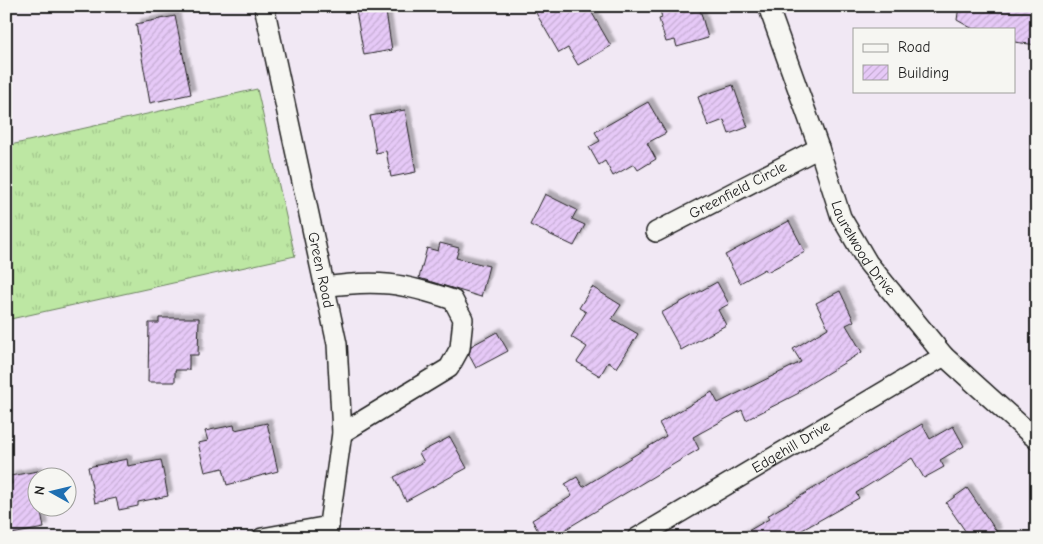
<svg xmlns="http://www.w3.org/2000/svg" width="1043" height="544" viewBox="0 0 1043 544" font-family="'Comic Neue',sans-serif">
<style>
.grass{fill:url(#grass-tufts);stroke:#6c8260}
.building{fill:url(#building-hatch);stroke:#1c1c1c;filter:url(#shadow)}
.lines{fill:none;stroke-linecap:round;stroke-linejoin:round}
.minor-casing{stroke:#1c1c1c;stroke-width:22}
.minor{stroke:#f6f6f2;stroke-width:19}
.labels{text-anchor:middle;stroke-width:4;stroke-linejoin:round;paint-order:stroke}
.street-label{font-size:15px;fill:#1c1c1c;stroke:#f6f6f2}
</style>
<defs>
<pattern id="grass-tufts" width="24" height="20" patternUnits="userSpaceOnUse" patternTransform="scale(1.25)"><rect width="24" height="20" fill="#bde7a3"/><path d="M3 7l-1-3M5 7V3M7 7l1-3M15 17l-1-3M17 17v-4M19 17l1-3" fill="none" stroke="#a2c68c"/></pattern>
<pattern id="building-hatch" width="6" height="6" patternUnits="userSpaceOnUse" patternTransform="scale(1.25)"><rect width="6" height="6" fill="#e6c9f7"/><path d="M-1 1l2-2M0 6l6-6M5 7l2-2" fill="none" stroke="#c5acd3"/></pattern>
<filter id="shadow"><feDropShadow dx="4.5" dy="-4.5" stdDeviation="1" flood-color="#0004"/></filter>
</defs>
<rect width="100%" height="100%" fill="#f1e8f4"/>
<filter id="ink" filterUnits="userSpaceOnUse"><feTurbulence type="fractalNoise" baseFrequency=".02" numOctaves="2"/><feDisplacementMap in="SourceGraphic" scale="10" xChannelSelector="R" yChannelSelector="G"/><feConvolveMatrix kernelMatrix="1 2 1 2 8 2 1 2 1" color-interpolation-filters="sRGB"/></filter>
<g filter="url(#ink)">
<!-- grass -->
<path class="grass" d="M257,89L295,256L6,320V146Z"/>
<!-- building -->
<path class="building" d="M355,6H385L392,50L364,55Z
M532,6H588L611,46L578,65L568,48L559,53Z
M659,6H699L708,38L677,47L675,40L666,42L659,19L662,18Z
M959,6L1012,8L1013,6H1037V45L1014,42V29H973L957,20Z
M175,16L191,94L150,103L136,24Z
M733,85L748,127L729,134L724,120L708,126L698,97Z
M648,102L666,133L647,143L656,159L638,170L634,164L613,176L605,161L599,165L589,147L600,141L595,132Z
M405,110L416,172L391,177L386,151L376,153L370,116Z
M545,194L577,210L572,219L585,225L574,246L530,225Z
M789,221L805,252L767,272L765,269L740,283L725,255Z
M440,243L459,248L456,258L489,266L481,297L419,278L427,248L438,251Z
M717,282L729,304L718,310L726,325L681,350L661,313Z
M592,287L621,305L612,319L638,334L617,368L608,362L600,376L577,362L587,347L571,337L586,312L579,308Z
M840,291L854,321L846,325L862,352L798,391L799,393L746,420L742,410L693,437L699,449L551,538H542L532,520L572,496L565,484L577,477L583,487L666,436L659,423L712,392L718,403L801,362L793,349L828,328L816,303Z
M159,318H199L198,355H189V370H175V382H148L149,323H159Z
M497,332L508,351L476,368L469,355L471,346Z
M267,423L278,471L227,485L223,468L205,472L198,443L208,441L205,431L234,425L235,430Z
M922,424L930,439L953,426L964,446L940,460L944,467L924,478L912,458L856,493L859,498L788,538H736L769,519L767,516Z
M450,437L467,468L406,501L394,477L424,462L419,453Z
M127,459L128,466L161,460L168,496L138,502V506L119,510L116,498L95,503L88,467Z
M38,471V506H40L44,528L6,535V485L12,484L10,476Z
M967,488L997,532L988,538H970L946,503Z"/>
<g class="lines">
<defs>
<g id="minor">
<path id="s1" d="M264,6L337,344L342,433L327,538"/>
<path id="s2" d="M768,6L819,148L841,217L868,263L944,356L1037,440"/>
<path id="s3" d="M656,232L819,148"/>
<path d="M324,287C377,279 403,283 453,300L463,319L460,348L449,368L342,433"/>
<path d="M262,538L329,526"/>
<path id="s4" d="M637,538L944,356"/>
</g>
</defs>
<!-- minor casing -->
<use href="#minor" class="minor-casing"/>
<!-- minor -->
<use href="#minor" class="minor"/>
</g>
</g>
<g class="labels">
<!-- street labels -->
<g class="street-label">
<text dy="5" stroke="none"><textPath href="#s3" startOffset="92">Greenfield Circle</textPath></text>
<text dy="5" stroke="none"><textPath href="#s2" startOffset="261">Laurelwood Drive</textPath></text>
<text dy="5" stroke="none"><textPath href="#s1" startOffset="270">Green Road</textPath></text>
<text dy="5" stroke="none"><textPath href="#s4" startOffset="179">Edgehill Drive</textPath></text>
</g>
</g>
<!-- margin -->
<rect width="1043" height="544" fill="none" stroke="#f6f6f2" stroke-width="25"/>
<rect x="12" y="12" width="1018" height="519" fill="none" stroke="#1c1c1c" stroke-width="2" filter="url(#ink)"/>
<!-- legend -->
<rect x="853" y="28" width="162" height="65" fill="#f6f6f2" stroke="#9f9f9c"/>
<rect x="863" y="44" width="25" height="8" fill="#f6f6f2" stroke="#9f9f9c"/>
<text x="898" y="52" font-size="15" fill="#1c1c1c">Road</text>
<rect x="863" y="65" width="25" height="15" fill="url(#building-hatch)" stroke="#9f9f9c"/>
<text x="898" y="78" font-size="15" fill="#1c1c1c">Building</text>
<!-- north arrow -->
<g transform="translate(52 492) rotate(278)"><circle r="24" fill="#f6f6f2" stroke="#9f9f9c"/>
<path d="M0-4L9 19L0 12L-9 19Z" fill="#1f6fb2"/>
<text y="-8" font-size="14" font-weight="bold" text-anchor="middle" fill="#1c1c1c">N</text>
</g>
</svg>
